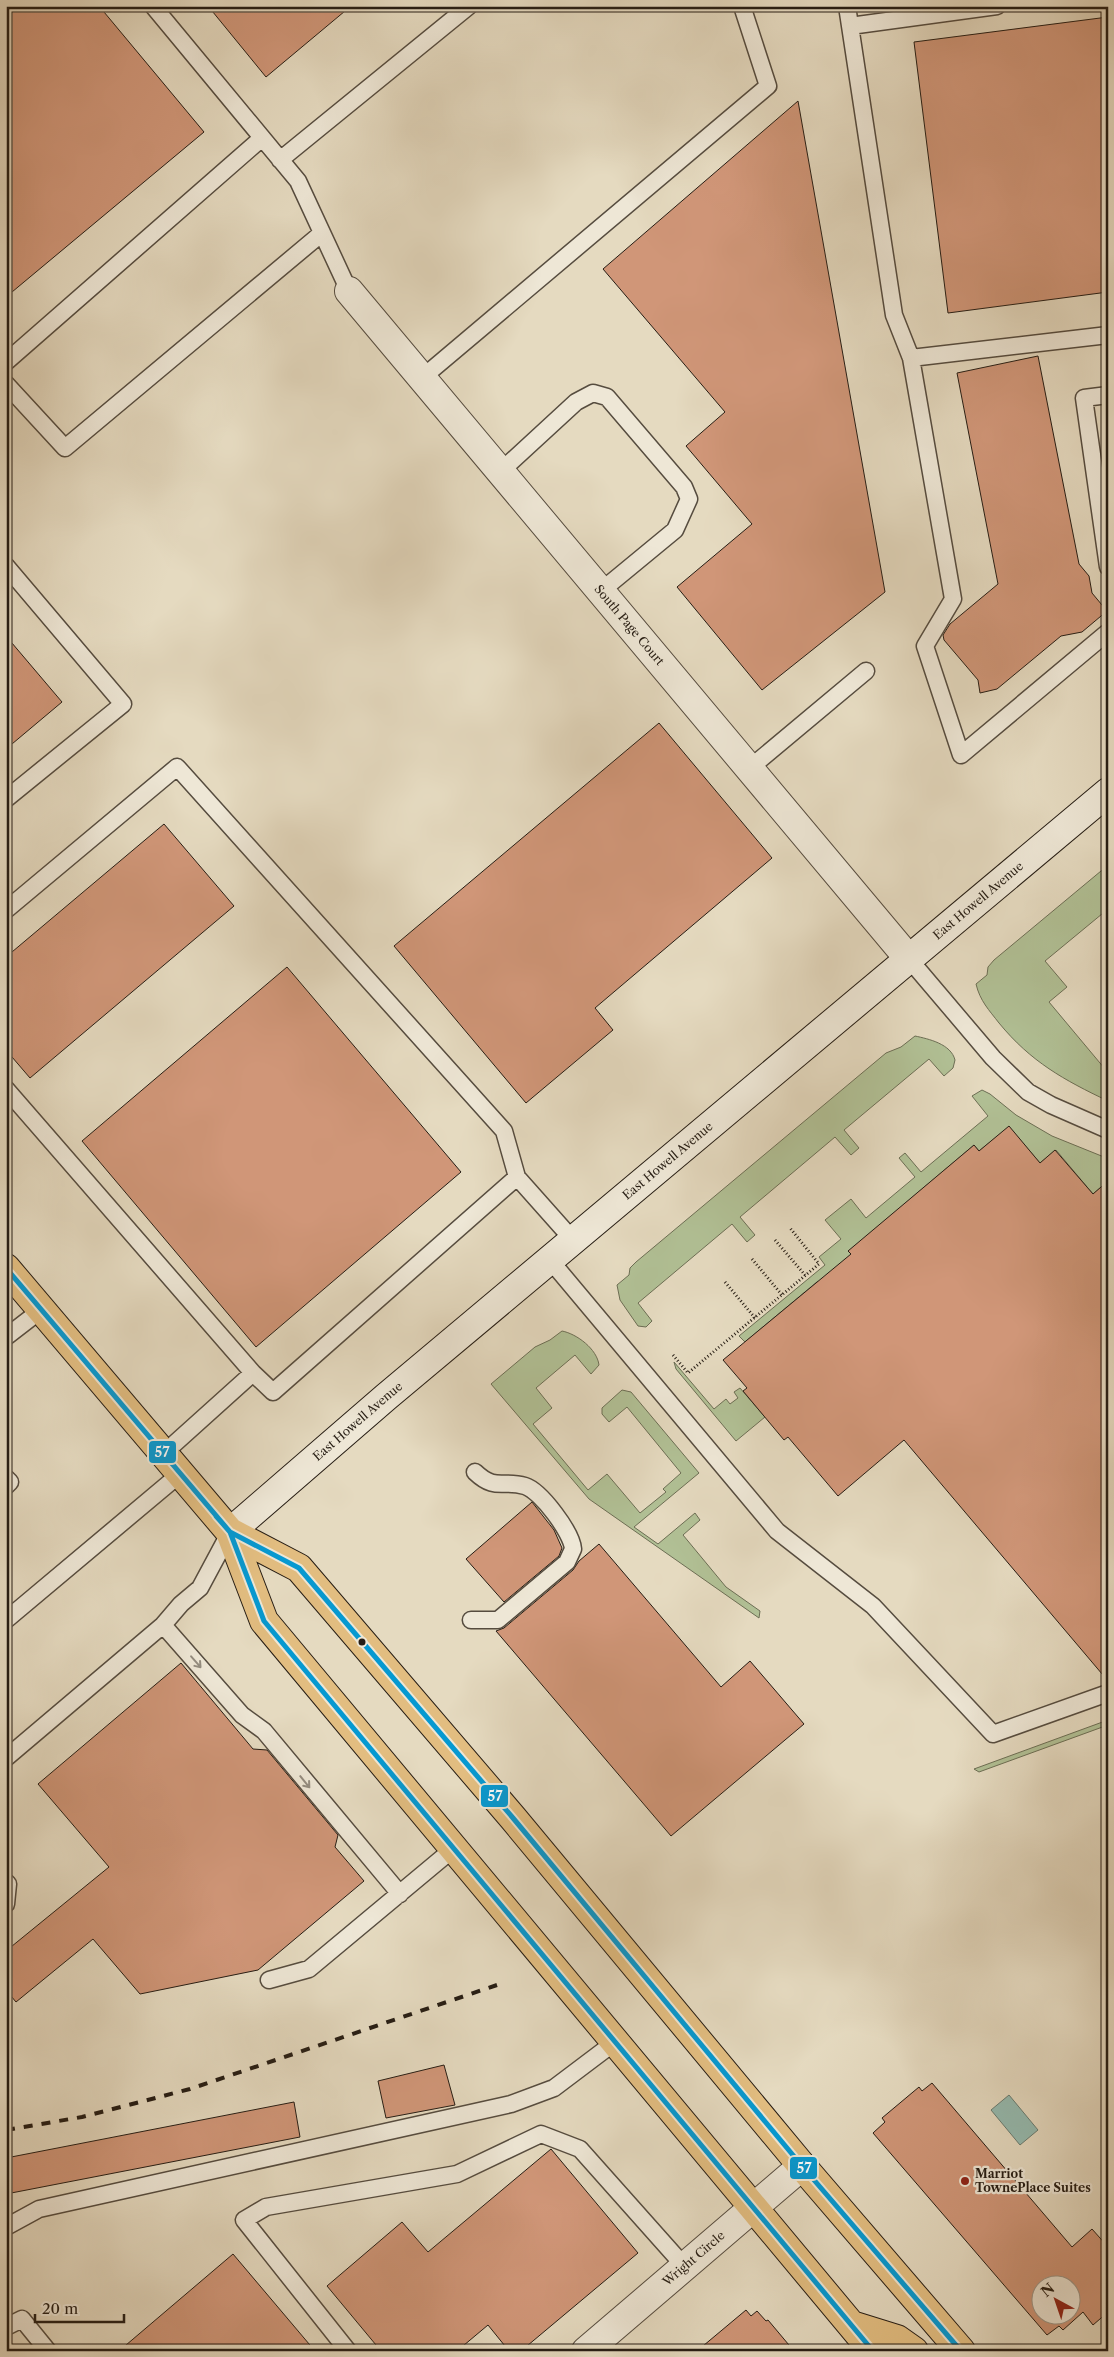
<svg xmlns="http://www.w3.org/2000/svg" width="1114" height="2357" viewBox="0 0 1114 2357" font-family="'Libre Caslon Text',serif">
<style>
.green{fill:#b1c095;stroke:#6c6e54}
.water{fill:#96bbb0;stroke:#697c72}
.building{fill:#d09678;stroke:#261d14;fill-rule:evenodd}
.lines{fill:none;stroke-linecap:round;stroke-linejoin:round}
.lane-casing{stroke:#564c3f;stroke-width:19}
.street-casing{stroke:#564c3f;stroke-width:30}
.secondary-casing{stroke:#261d14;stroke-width:30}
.primary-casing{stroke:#261d14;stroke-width:30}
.path{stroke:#261d14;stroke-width:3;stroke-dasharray:1 2.5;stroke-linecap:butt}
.lane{stroke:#eee7d6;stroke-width:16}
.street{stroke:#eee7d6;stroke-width:28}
.secondary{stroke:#eee7d6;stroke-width:28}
.primary{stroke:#e2bd80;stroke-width:28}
.rail{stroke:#261d14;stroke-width:4;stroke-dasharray:9 9;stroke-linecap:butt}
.bus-1-casing{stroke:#eee7d6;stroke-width:9}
.bus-1{stroke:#0699d1;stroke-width:5}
.oneway{stroke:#948c7f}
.bus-dot{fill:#261d14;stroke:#eee7d6;stroke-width:2}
.poi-dot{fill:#8f2418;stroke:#eee7d6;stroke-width:2}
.labels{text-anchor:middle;stroke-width:4.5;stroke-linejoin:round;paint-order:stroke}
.street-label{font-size:12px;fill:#261d14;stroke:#eee7d6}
.poi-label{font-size:12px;font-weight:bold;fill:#261d14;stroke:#eee7d6;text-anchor:start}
.line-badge{stroke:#eee7d6;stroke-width:2}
.badge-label{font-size:14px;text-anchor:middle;font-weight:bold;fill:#fff}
</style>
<rect width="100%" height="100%" fill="#e5dac0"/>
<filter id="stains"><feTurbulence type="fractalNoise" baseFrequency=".004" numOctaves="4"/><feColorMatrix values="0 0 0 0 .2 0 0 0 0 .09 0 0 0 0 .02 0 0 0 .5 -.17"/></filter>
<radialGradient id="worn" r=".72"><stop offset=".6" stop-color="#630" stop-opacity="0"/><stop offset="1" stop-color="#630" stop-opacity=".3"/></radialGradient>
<!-- green -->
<path class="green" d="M1108,867V909L1045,961L1067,987L1049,1002L1105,1069L1108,1067V1101C1064,1080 1031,1062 999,1023C989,1010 980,1001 976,984L987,975L988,967L994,960L1101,871Z
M915,1036C929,1039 951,1044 955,1060L953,1068L944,1076L929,1059L844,1130L859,1148L851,1155L835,1137L740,1217L755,1235L747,1242L732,1224L638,1303L652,1321L646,1327L638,1326L620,1300L617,1285L629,1275L630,1268L636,1262L886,1053L901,1047Z
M982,1090L990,1094L1016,1115L1052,1136L1104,1157L1108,1160V1181L1093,1194L1056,1150L1040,1163L1009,1127L979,1151L974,1145L849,1251L854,1258L822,1285L818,1281L745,1342L739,1336L825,1265L819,1257L841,1239L825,1220L851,1199L866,1218L915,1177L899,1158L905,1153L921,1172L988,1116L972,1096Z
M562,1331C577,1334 597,1349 599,1365L591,1374L575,1355L536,1388L552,1408L533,1424L588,1490L607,1474L640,1513L666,1492L663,1489L681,1473L627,1407L609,1422L602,1414V1408L622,1390L631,1392L699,1473L634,1527L658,1544L695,1513L700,1520L683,1535L726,1587L760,1611L759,1618L589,1499L491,1384L535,1347L550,1340Z
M674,1362L714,1409L726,1399L730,1404L738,1398L734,1392L740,1388L765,1417L736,1441L676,1369Z
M1108,1720V1725L979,1772L974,1769Z"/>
<!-- water -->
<path class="water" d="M1009,2095L1038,2130L1020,2145L991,2110Z"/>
<!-- building -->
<path class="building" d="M6,6H99L204,132L6,297Z
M208,6H351L266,77Z
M1108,17V292L948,313L914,42Z
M798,101L885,592L762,690L677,587L752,524L686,446L725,412L603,269Z
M1038,356L1079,564L1089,576L1092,593L1107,611L1082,632L1061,636L997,689L980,693L978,680L944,640L943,635L950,624L998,584L957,373Z
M6,636L62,702L6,749Z
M659,723L772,858L595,1008L613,1030L526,1103L394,946Z
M164,824L234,906L30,1078L6,1050V957Z
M287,967L461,1172L256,1347L82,1141Z
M1009,1126L1040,1163L1055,1150L1093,1194L1108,1181V1681L904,1440L838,1496L788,1437L784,1440L743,1391L747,1388L723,1360L851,1254L848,1251L974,1145L979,1151Z
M532,1502L554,1530L562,1548L559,1556L504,1602L466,1559Z
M599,1544L721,1687L750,1661L804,1724L671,1836L496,1631L504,1628L573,1570L579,1561Z
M181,1663L253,1749L267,1750L338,1835L335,1847L364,1881L258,1970L140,1994L93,1939L16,2002L6,1990V1951L109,1867L38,1784Z
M444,2065L455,2105L386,2118L378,2081Z
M932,2083L1072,2247L1092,2229L1108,2247V2312L1093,2325L1083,2312L1063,2330L1059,2326L1047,2335L873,2133L885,2122L882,2118L919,2087L922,2091ZM1042,2284H1072V2314H1042Z
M294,2102L300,2137L6,2194V2158Z
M551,2149L638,2253L521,2351H509L488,2325L457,2351H381L327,2286L402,2222L428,2252Z
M233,2254L315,2351H119Z
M746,2310L751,2316L757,2311L766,2321L768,2320L794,2351H697Z"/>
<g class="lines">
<defs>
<path id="lane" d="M153,6L298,181L349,291
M847,6L894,315L911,358
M850,26L997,6
M280,160L469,6
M1108,335L911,358L953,599L925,646L961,755L1108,632
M6,362L262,138
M422,378L768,86L742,6
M6,384L65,448L322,233
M1108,395L1084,398L1108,567
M501,471L576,402L593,393L607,397L684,487L689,499L675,530L601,591
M6,566L123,704L6,799
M750,768L866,671
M6,910L177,767L504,1131L517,1177
M909,959L993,1058L1028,1092L1051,1105L1108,1130
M6,1089L253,1373L163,1454
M550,1260L777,1531L873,1606L993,1734L1108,1693
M6,1337L41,1310
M253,1373L273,1392L517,1177L573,1240
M6,1478L10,1482L6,1486
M6,1620L180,1474
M471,1620H498L567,1562L573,1549C572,1533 541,1491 525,1486C503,1479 496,1492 475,1472
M163,1625L242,1715L264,1731L400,1894
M6,1758L163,1625L181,1604L200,1588L230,1532
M6,1882L8,1884L6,1904
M269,1980L309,1969L453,1849
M6,2227L39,2209L511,2104L554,2088L615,2042
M6,2327L22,2319L48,2351
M348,2351L244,2220L266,2207L457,2174L541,2134L580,2149L685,2267"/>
<g id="street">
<path id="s1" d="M349,291L909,959"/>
<path id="s2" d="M586,2351L802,2166"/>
</g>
<g id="secondary">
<path id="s3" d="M230,1532L386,1397L1108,792"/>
</g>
<path id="primary" d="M6,1268L230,1532L264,1621L873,2351
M230,1532L299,1568L513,1818L802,2166L961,2351
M852,2325L897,2339L914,2351"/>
</defs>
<!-- lane casing -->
<use href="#lane" class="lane-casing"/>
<!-- street casing -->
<use href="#street" class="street-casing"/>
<!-- secondary casing -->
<use href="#secondary" class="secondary-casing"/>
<!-- primary casing -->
<use href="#primary" class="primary-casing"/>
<!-- path -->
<path class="path" d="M775,1240L805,1275
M752,1259L782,1295
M725,1282L755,1318
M673,1355L688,1373L819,1264L790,1228"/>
<!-- lane -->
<use href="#lane" class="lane"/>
<!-- street -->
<use href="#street" class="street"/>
<!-- secondary -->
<use href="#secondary" class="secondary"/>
<!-- primary -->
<use href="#primary" class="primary"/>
<!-- rail -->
<path class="rail" d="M6,2130L82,2117L190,2089L497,1985"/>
<defs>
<path id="bus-1" d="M6,1268L230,1532L299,1568L513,1818L802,2166L961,2351
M216,1516L230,1532L264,1621L873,2351"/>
</defs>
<!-- bus-1 casing -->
<use href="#bus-1" class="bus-1-casing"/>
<!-- bus-1 -->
<use href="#bus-1" class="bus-1"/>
</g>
<!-- one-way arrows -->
<defs><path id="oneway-shaft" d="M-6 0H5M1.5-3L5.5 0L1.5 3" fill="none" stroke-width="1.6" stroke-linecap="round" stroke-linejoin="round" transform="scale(1.25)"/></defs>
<g class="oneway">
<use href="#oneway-shaft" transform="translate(196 1662) rotate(49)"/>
<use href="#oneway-shaft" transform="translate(305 1782) rotate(51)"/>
</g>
<!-- markers -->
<circle class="bus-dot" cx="362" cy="1642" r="4.5"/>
<circle class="poi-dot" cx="965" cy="2181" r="5"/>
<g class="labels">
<!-- street labels -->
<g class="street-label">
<text dy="4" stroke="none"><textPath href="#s1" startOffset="436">South Page Court</textPath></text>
<text dy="4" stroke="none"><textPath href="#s3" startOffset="979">East Howell Avenue</textPath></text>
<text dy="4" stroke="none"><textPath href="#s3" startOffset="574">East Howell Avenue</textPath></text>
<text dy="4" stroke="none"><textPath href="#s3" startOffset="169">East Howell Avenue</textPath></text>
<text dy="4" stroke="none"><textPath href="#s2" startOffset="142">Wright Circle</textPath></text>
</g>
<!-- poi labels -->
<g class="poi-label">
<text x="975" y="2178">Marriot<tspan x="975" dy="14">TownePlace Suites</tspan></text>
</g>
</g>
<g class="line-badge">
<rect x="148" y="1440" width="29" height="24" rx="5" fill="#0699d1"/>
<rect x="480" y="1784" width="29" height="24" rx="5" fill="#0699d1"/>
<rect x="789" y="2156" width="29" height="24" rx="5" fill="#0699d1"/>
</g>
<g class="badge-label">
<text x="162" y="1457">57</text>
<text x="495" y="1801">57</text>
<text x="804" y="2173">57</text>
</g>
<!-- margin -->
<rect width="1114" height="2357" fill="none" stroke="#e5dac0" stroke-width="25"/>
<rect x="8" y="8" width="1099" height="2342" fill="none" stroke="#261d14" stroke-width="2.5"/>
<rect x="12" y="12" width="1089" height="2332" fill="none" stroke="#261d14"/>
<!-- north arrow -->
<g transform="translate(1056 2300) rotate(320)"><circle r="24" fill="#eee7d6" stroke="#9e9688"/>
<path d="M0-4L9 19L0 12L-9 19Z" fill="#8f2418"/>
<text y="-8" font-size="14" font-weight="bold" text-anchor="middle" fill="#261d14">N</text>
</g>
<!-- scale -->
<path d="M35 2314v8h89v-8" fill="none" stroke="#261d14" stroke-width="2.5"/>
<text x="42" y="2314" font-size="15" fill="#261d14" stroke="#eee7d6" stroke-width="4" paint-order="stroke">20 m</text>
<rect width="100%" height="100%" filter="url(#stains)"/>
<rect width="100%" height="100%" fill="url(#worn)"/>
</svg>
